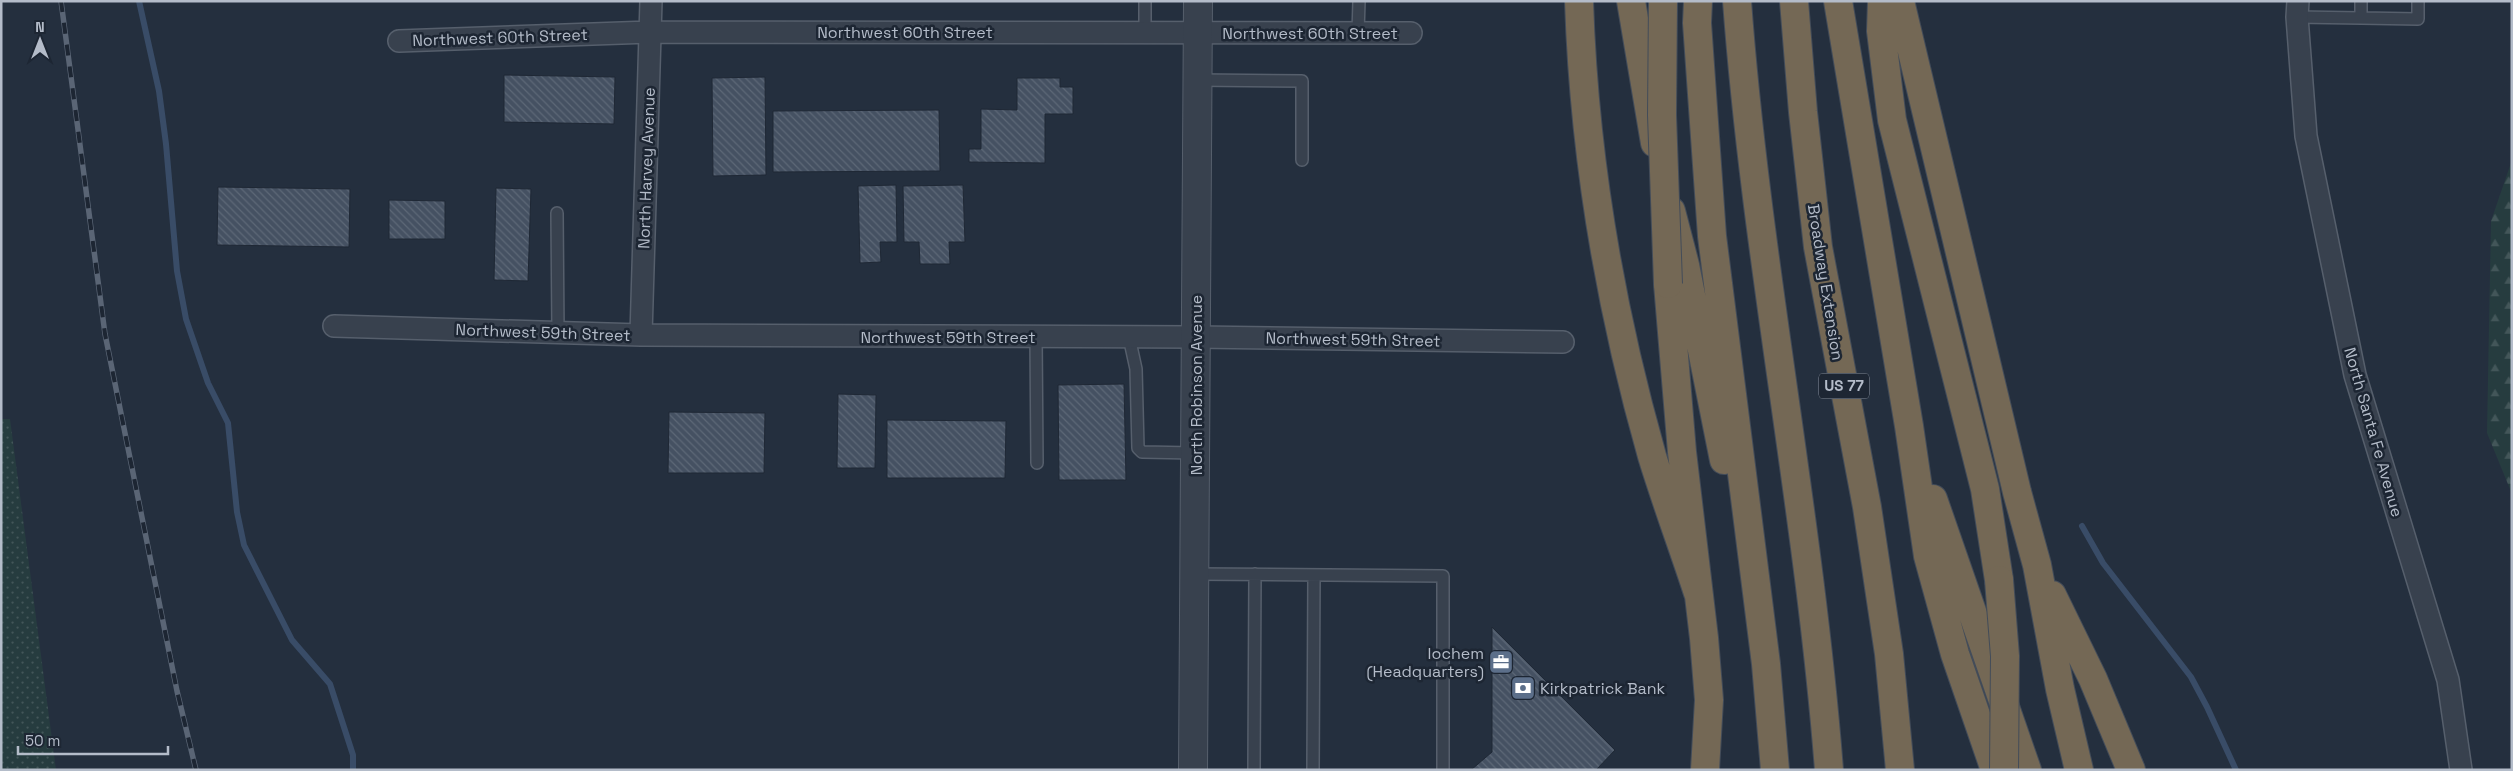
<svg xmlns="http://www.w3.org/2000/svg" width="2513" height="771" viewBox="0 0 2513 771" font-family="'Space Grotesk',sans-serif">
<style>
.grass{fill:url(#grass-dots)}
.forest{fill:url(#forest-firs)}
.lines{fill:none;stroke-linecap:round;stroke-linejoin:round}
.stream{stroke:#394c67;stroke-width:6}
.building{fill:url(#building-back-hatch);stroke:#1f2835}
.service-casing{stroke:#565f6c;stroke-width:14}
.minor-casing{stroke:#565f6c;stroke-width:24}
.tertiary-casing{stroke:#565f6c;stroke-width:30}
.motorway-casing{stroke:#434c59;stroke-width:30}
.service{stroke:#38414e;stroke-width:11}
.minor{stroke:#38414e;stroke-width:21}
.tertiary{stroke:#38414e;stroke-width:28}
.motorway{stroke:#746855;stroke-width:28}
.rail-casing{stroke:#5a6575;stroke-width:5.5}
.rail{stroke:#1d2633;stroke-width:4;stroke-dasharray:11;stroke-linecap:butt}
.motorway-bridge-casing{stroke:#434c59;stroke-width:30;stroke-linecap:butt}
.motorway-bridge{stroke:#746855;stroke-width:28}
.labels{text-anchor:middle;stroke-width:5;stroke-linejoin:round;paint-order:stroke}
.shield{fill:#1d2633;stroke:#878f9c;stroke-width:1}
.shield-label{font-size:15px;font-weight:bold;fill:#b4bcc9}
.street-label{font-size:16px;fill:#b4bcc9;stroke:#1d2633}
.poi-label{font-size:16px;fill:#b4bcc9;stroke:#1d2633;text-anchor:end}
</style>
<defs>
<pattern id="grass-dots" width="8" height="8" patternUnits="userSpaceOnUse" patternTransform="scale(1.25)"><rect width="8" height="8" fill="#263c3f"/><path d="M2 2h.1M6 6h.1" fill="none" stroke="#435659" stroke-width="1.8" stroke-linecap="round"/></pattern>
<pattern id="forest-firs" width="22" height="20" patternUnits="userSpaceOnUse" patternTransform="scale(1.25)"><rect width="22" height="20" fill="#263c3f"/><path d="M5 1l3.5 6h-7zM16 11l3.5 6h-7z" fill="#435659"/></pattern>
<pattern id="building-back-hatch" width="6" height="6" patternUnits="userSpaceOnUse" patternTransform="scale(1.25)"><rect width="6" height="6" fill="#455162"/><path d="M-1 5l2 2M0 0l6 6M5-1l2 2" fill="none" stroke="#5d6877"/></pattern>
</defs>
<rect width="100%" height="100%" fill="#242f3e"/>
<!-- grass -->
<path class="grass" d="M1,419H10L56,770H1Z"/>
<!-- forest -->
<path class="forest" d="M2512,160V494L2487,433L2491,221Z"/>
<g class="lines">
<!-- stream -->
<path class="stream" d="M139,1L159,91L166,144L177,271L186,319L208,383L228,423L237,512L244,545L292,640L330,684L353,755V770
M2082,526L2103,563L2191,677L2207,707L2236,770"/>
</g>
<!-- building -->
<path class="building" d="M504,75L615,77L614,124L504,122Z
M765,77L766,175L713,176L712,78Z
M1017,78H1060V87H1073V114H1045V163L969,162V149H981V109L1017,110Z
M939,110L940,171L773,172V111Z
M896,185L897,242H880L881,262L860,263L858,186Z
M963,185L965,242H949L950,264H920L919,242H904L903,186Z
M218,187L350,189L349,247L217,245Z
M496,188L531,189L528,281L494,280Z
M389,200L445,201V239H389Z
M1124,384L1126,480H1059L1058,385Z
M838,394L876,395L875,468H837Z
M669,412L765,413L764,473H668Z
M887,420L1006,421L1005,478H887Z
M1492,627L1615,750L1596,770H1471L1492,752Z"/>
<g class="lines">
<defs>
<path id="service" d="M1145,1V33
M2361,1V18L2418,19V1
M2297,17L2361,18
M1358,33L1359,1
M1198,80L1302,81V160
M557,213L558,333
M1036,337L1037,463
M1129,337L1136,369L1138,448L1142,452L1195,453
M1195,574L1443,576V770
M1254,770L1255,574
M1313,770L1314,575"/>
<path id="minor" d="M2298,1L2297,17L2306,136L2355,375L2448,680L2461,770
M399,41L650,32L1411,33
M334,326L641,335L1196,337L1563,342
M641,335L651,1"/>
<path id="tertiary" d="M1193,770L1198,1"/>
<path id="motorway" d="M1579,1C1584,156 1610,308 1652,456C1666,502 1683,547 1698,593
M1631,1L1655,143
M1698,1L1697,23L1712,236L1766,664L1775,770
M1737,1C1756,259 1809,512 1829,770
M1794,1L1803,112L1818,247L1867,507L1889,654L1900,770
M1838,1L1909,426L1928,556L1955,654L1995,770
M1882,1L1881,31L1892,120L1985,489L1999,580
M1900,1L2017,492L2037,565L2060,689L2079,770
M1671,211L1685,265L1724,460
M1668,284L1682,452L1704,638L1709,700L1705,770
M1933,499L2027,770
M2052,595L2093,679L2131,770"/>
</defs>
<!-- service casing -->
<use href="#service" class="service-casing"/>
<!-- minor casing -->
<use href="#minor" class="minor-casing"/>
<!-- tertiary casing -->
<use href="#tertiary" class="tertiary-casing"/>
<!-- motorway casing -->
<use href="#motorway" class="motorway-casing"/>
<!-- service -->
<use href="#service" class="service"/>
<!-- minor -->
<use href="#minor" class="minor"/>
<!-- tertiary -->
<use href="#tertiary" class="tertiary"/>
<!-- motorway -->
<use href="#motorway" class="motorway"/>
<defs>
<path id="rail" d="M61,1L105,334L177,691L196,770"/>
</defs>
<!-- rail casing -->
<use href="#rail" class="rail-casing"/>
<!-- rail -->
<use href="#rail" class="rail"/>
<defs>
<path id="motorway-bridge" d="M1663,1L1662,115L1668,284
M1999,580L2005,656L2004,770"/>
</defs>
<!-- motorway-bridge casing -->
<use href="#motorway-bridge" class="motorway-bridge-casing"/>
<!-- motorway-bridge -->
<use href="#motorway-bridge" class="motorway-bridge"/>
</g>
<!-- icons -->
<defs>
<symbol id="office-square" viewBox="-11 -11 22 22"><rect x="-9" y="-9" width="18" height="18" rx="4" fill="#5c6f8a" stroke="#1d2633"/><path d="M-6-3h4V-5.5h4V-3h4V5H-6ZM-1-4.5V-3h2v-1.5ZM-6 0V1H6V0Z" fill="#fff"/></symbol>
<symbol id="bank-square" viewBox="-11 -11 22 22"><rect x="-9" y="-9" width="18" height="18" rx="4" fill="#5c6f8a" stroke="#1d2633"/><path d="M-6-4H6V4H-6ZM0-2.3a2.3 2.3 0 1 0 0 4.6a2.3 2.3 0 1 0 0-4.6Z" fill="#fff"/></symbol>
</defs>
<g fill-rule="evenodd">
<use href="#office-square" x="1487" y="648" width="28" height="28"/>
<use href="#bank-square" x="1509" y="674" width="28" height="28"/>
</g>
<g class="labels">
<!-- shield labels -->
<rect class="shield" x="1819" y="373.5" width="50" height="25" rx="4"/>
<g class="shield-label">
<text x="1844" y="391">US 77</text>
</g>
<!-- street labels -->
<g class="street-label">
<text x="905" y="38">Northwest 60th Street</text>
<text x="1310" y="39">Northwest 60th Street</text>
<text transform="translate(500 37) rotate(-2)" y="6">Northwest 60th Street</text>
<text transform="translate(646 168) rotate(-88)" y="6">North Harvey Avenue</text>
<text transform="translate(1826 282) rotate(81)" y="6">Broadway Extension</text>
<text transform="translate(543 332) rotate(2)" y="6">Northwest 59th Street</text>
<text x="948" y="343">Northwest 59th Street</text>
<text transform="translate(1353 339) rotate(1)" y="6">Northwest 59th Street</text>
<text transform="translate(1196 385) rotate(-90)" y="6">North Robinson Avenue</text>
<text transform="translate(2374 432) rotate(74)" y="6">North Santa Fe Avenue</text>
</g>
<!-- poi labels -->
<g class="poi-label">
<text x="1484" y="659">Iochem<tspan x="1484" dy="18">(Headquarters)</tspan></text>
<text x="1540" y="694" text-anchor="start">Kirkpatrick Bank</text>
</g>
</g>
<!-- border -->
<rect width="2513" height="771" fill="none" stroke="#b4bcc9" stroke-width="5"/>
<!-- north arrow -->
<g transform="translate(40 40)" stroke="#1d2633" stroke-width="4" paint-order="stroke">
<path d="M0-4L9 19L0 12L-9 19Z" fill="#b4bcc9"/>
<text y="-8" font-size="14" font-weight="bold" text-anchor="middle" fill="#b4bcc9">N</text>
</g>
<!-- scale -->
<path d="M18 746v8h150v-8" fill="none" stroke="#b4bcc9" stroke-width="2.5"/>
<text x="25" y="746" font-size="15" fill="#b4bcc9" stroke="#1d2633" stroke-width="4" paint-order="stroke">50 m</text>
</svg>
